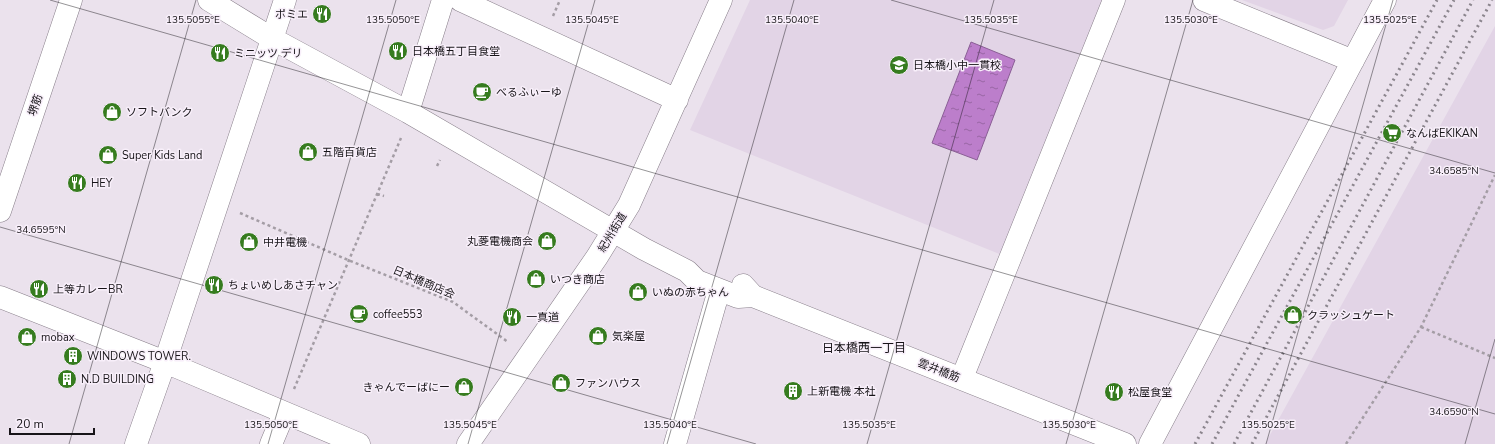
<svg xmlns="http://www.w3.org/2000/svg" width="1495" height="444" viewBox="0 0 1495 444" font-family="'Nunito Sans','Noto Sans JP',sans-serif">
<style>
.built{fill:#e2d4e6}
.water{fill:url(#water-ripples);stroke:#8a5e95}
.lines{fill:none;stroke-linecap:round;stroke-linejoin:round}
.minor-casing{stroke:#877e89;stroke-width:23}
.major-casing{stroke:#877e89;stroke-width:23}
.path{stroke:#a49da5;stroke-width:2.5;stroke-dasharray:3 3;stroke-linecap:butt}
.minor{stroke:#fff;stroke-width:22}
.major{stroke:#fff;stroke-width:22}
.rail{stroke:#8b858d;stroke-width:3;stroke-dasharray:2 4;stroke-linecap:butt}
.ticks{fill:none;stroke:#171418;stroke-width:1;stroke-opacity:0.45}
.labels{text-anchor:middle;stroke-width:3;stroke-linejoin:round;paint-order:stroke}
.poi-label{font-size:11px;fill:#171418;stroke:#f8effa;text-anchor:start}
.street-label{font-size:11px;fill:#171418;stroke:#f8effa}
.neighbourhood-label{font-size:12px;fill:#171418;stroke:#f8effa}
.ticks-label{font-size:10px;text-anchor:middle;fill:#171418;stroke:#f8effa;stroke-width:3;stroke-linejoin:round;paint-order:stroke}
</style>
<defs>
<pattern id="water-ripples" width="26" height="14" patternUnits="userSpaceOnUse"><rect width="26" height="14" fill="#bc7ecb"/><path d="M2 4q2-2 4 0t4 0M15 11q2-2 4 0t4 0" fill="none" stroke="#9866a4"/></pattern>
</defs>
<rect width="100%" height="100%" fill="#ebe2ed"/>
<!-- built -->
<path class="built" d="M750,0H1103L1002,255L690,130Z
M1242,0H1348L1334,26L1323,30Z
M1495,26V444H1265Z"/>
<!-- water -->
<path class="water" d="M971,42L1015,60L977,160L932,143Z"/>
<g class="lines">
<defs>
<path id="minor" d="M209,0L271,38L408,112L644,249L687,271L697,281L738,297L753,296
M460,0L677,100
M1204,0L1353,61
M408,112L443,0
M743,285L753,296L1125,444
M0,297L165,362L359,444
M962,378L1114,0
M136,444L165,362L285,0
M271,444L284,413
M468,444L597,257L629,205L721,0
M675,444L719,290
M1150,444L1385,0"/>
<path id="major" d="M0,211L71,0"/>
</defs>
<!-- minor casing -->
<use href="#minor" class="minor-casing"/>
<!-- major casing -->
<use href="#major" class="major-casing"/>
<!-- path -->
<path class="path" d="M553,16L560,0
M437,166L440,160
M377,194L384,196
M240,213L348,260L453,302L508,342
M1421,327L1495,358
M294,389L401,138
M1346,444L1421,327L1495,175"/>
<!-- minor -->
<use href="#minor" class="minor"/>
<!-- major -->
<use href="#major" class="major"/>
<!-- rail -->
<path class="rail" d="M1195,444L1437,0
M1212,444L1454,0
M1234,444L1473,0
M1252,444L1492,0"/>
</g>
<!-- ticks -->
<path class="ticks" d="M50,0L1495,414M891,0L1495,173M0,227L756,444M69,444L196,0M268,444L396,0M468,444L595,0M667,444L794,0M867,444L994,0M1066,444L1193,0M1266,444L1393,0M1465,444L1495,339"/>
<!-- icons -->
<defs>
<symbol id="restaurant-disc" viewBox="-11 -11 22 22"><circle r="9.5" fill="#367c1f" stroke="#f8effa"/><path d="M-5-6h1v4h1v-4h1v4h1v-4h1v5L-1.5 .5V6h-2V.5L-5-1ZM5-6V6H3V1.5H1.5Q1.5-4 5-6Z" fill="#fff"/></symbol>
<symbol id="school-disc" viewBox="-11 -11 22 22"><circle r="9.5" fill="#367c1f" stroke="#f8effa"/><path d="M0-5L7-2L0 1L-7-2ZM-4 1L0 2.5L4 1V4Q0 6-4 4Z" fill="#fff"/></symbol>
<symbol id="cafe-disc" viewBox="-11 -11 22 22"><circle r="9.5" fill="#367c1f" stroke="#f8effa"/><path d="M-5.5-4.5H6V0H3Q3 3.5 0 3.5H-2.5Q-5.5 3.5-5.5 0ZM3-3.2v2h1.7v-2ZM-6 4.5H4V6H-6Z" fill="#fff"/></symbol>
<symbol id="shop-disc" viewBox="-11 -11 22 22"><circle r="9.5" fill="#367c1f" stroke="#f8effa"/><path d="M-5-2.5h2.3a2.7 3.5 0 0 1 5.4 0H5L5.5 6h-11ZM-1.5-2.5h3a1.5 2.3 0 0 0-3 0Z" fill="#fff"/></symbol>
<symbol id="supermarket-disc" viewBox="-11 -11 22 22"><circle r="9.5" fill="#367c1f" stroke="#f8effa"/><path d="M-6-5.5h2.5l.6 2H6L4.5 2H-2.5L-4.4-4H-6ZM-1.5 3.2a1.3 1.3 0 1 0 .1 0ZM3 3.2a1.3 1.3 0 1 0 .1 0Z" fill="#fff"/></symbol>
<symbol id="building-disc" viewBox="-11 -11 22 22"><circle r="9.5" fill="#367c1f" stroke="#f8effa"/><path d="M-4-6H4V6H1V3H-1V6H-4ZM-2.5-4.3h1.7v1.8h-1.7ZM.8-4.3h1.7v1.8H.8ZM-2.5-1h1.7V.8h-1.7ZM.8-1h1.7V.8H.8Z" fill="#fff"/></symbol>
</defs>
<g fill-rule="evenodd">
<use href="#restaurant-disc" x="311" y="3" width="22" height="22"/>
<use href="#restaurant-disc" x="387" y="40" width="22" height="22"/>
<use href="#restaurant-disc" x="209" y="42" width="22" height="22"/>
<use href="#school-disc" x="888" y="54" width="22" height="22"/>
<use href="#cafe-disc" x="471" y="81" width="22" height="22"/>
<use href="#shop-disc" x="101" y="101" width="22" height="22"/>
<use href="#supermarket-disc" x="1381" y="122" width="22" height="22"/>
<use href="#shop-disc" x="297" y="141" width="22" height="22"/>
<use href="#shop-disc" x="97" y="144" width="22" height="22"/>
<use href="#restaurant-disc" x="66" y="172" width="22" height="22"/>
<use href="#shop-disc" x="536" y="230" width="22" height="22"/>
<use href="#shop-disc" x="238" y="231" width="22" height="22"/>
<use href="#shop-disc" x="525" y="268" width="22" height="22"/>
<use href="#restaurant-disc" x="203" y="274" width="22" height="22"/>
<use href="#restaurant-disc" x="28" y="278" width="22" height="22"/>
<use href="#shop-disc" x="627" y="281" width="22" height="22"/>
<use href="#cafe-disc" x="348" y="303" width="22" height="22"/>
<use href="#shop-disc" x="1282" y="304" width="22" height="22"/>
<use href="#restaurant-disc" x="501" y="306" width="22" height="22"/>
<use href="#shop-disc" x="587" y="325" width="22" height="22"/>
<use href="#shop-disc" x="16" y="326" width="22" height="22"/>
<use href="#building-disc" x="62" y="345" width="22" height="22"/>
<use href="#building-disc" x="56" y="368" width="22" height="22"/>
<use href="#shop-disc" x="550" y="372" width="22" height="22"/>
<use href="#shop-disc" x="453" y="376" width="22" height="22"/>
<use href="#building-disc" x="782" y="380" width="22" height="22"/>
<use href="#restaurant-disc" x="1103" y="381" width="22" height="22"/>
</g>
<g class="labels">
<!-- poi labels -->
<g class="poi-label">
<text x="308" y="18" text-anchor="end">ポミエ</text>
<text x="412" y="55">日本橋五丁目食堂</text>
<text x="234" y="57">ミニッツ デリ</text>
<text x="913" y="69">日本橋小中一貫校</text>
<text x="496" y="96">べるふぃーゆ</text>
<text x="126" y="116">ソフトバンク</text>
<text x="1406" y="137">なんばEKIKAN</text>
<text x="322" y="156">五階百貨店</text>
<text x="122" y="159">Super Kids Land</text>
<text x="91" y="187">HEY</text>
<text x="533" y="245" text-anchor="end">丸菱電機商会</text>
<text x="263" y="246">中井電機</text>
<text x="550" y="283">いつき商店</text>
<text x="228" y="289">ちょいめしあさチャン</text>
<text x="53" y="293">上等カレーBR</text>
<text x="652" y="296">いぬの赤ちゃん</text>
<text x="373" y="318">coffee553</text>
<text x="1307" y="319">クラッシュゲート</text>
<text x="526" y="321">一真道</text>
<text x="612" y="340">気楽屋</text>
<text x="41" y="341">mobax</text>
<text x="87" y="360">WINDOWS TOWER.</text>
<text x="81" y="383">N.D BUILDING</text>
<text x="575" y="387">ファンハウス</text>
<text x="450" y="391" text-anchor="end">きゃんでーばにー</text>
<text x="807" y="395">上新電機 本社</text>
<text x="1128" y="396">松屋食堂</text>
</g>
<!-- street labels -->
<g class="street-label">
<text transform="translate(35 105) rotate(-71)" y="4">堺筋</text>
<text transform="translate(612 232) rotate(-59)" y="4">紀州街道</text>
<text transform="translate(424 282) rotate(23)" y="4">日本橋商店会</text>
<text transform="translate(939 370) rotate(22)" y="4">雲井橋筋</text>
</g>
<!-- neighbourhood labels -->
<g class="neighbourhood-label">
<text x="864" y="352">日本橋西一丁目</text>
</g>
</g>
<g class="ticks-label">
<text x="193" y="23">135.5055°E</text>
<text x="393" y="23">135.5050°E</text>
<text x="592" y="23">135.5045°E</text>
<text x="792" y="23">135.5040°E</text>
<text x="991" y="23">135.5035°E</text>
<text x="1191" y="23">135.5030°E</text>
<text x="1390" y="23">135.5025°E</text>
<text x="1454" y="174">34.6585°N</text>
<text x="41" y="233">34.6595°N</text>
<text x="1454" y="415">34.6590°N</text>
<text x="271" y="428">135.5050°E</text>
<text x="470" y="428">135.5045°E</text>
<text x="670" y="428">135.5040°E</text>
<text x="869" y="428">135.5035°E</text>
<text x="1069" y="428">135.5030°E</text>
<text x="1268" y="428">135.5025°E</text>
</g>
<!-- scale -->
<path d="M10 428v6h84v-6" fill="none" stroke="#171418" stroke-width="2"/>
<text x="16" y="428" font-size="12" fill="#171418" stroke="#f8effa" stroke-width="3" paint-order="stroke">20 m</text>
</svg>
